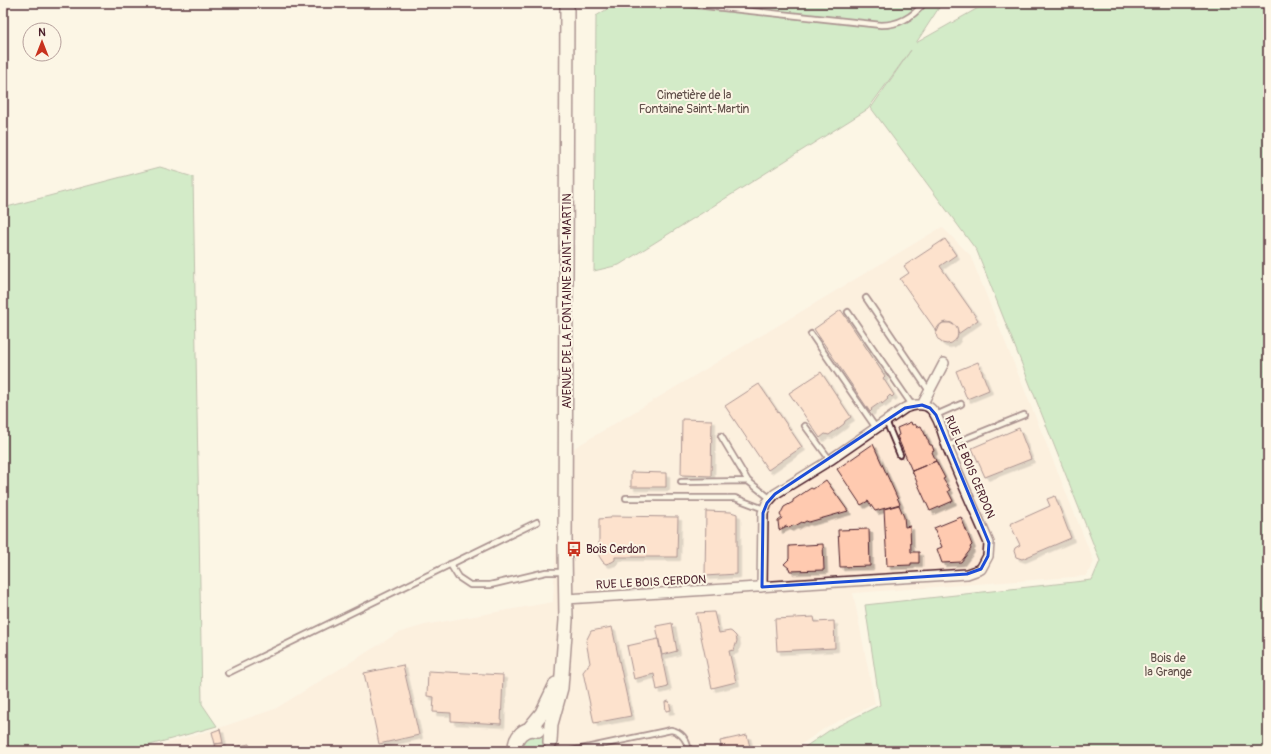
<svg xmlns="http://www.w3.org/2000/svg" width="1271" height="754" viewBox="0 0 1271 754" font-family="Pangolin,sans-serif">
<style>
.built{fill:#fde8d5}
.green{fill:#a2dea4;stroke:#767e68}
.building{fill:#ffcab0;stroke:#4a1f2b;filter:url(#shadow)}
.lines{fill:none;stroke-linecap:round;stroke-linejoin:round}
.service-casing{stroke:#4a1f2b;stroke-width:8}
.minor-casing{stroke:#4a1f2b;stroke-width:12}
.secondary-casing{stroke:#4a1f2b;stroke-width:16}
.service{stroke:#fcf5e5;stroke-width:4.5}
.minor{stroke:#fcf5e5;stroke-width:9}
.secondary{stroke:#fcf5e5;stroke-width:13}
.marked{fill:none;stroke:#1d4ed8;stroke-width:3;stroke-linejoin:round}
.labels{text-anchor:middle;stroke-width:4;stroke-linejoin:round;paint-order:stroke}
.park-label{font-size:12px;fill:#604f49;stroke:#fcf5e5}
.street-label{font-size:12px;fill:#4a1f2b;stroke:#fcf5e5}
.poi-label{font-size:12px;fill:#4a1f2b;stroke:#fcf5e5;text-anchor:start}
</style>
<defs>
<filter id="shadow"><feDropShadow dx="3.5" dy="3.5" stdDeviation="0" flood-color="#0004"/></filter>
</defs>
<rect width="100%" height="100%" fill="#fcf5e5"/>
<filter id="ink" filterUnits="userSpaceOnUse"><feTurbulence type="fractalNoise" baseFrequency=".025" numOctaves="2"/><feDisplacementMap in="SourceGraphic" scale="8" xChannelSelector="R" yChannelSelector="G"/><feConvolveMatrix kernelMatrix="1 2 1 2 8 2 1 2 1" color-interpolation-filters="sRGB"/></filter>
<g filter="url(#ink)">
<!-- built -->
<path class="built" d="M942,227L970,255L1094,562L1086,576L853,593L875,704L828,726L791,751H141L219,728L275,709L398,633L425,625L553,602L561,456Z"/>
<!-- green -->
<path class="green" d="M617,3H942L916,43L987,3H1268V751H799L830,730L880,705L865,605L1092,580L1100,561L977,251L871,108L911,50L868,109L619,265L594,271L596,16Z
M160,167L193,177L202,704L217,726L129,751H3V208Z
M525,736H541L546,743L545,751H521L520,743Z"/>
<!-- building -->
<path class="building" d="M945,239L956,255L940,266L978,320L958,334L957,327L950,323H943L940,325L937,332L900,279L909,273L904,266Z
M841,310L885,376L883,378L894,395L892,397L890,395L887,398L888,399L882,404L881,402L871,409L872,410L870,412L814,329Z
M936 333a11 11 0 1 1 22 0a11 11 0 1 1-22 0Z
M978,362L989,390L967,399L956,371Z
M821,372L851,417L845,421L844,424L829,435L825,434L820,438L789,393Z
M759,384L802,447L768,470L725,406Z
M682,419L712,420L711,476L681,475Z
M911,422L912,425L915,424L917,427L921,426L930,445H932L934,451L932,452L936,461L912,471L897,436L899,435L897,428Z
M1019,428L1031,459L985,477L972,448Z
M873,444L900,504L875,511L868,501L861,505L837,469Z
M936,461L945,478L943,479L950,490L948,491L953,501L930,511L912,471Z
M631,472L666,473V487H631Z
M826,480L848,511L809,522L806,521L803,523L802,522L795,526L794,525L789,528L787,526L779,530L778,521L782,518L780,515L784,507L793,502V500L811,488L813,489Z
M1055,496L1071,538L1022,559L1016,557L1014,551L1015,548L1020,545L1010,524L1050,506L1047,499Z
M899,505L904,517L905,527L910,526L911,552H919V563H911V565L887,566L884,509Z
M706,511L731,512L737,514V574L705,576Z
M611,516L678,517L677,557H615V560L612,562L606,564L603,562L599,556V519L611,518Z
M961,517L972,545L970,547L971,549L961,562L942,563L937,549L942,547L934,528Z
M869,529L870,566L840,567L838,530Z
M823,544L824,570L790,571L789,568L784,564L789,559V546Z
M714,612L719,633L730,631L732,632L736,636L737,641L734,650L729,651L736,682L712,688L696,613Z
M814,617L815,622L834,621L835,648L777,651L775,619Z
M672,623L677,651L662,655L656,626Z
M612,627L631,716L594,723L583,672L590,663L586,641L591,631Z
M658,639L668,687L657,690L654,674L634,679L627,646Z
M403,665L419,735L379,744L364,673Z
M428,671L503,675L501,724L451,721V713L433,712L434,697L427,696Z
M669,701L671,710L666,711L665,702Z
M220,729L223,743L215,744L212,732Z
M747,735L751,751H722L720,741Z
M223,743L224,749L216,750L215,744Z
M249,744L250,751L216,750L224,749Z"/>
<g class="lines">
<defs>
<path id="service" d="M688,3L696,5L881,25C899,25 913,17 924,3
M866,298L929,391
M848,312L912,405
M811,334L876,428
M936,415L961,404
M886,421L900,455
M805,426L830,460
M721,436L748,481
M947,446L1024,415
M681,482L748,481L771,499
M626,498H735L764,509
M450,564L458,577L470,585H490L546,572H564
M228,673L537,522
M551,750L558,751
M572,751L671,730C682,732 687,740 689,751"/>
<path id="minor" d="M922,405L944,363
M566,599L967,574L981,569L988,556L989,543C975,511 960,478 947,446C943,434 940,418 931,409C924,402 913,405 905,408L830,460L775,494L767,503L763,513L762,587"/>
<path id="secondary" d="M529,729L542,713L556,684
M550,742L551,724L561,688L566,620L565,547L567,3
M515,751C514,737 524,726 538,730"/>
</defs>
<!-- service casing -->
<use href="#service" class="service-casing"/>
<!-- minor casing -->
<use href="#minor" class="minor-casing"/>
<!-- secondary casing -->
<use href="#secondary" class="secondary-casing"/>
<!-- service -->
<use href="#service" class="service"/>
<!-- minor -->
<use href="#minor" class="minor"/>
<!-- secondary -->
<use href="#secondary" class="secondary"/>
</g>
</g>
<!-- marked area -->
<path d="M0 0H1271V754H0ZM922,405L930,408L936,415L989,543L988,556L981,569L967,574L762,587L763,513L767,503L775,494L905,408Z" fill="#fcf5e5" fill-opacity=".55" fill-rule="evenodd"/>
<path class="marked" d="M922,405L930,408L936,415L989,543L988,556L981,569L967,574L762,587L763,513L767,503L775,494L905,408Z"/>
<!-- icons -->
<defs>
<symbol id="bus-bare" viewBox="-9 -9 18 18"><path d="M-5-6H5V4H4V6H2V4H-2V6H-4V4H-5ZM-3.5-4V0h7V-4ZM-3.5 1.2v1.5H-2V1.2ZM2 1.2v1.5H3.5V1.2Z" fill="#c8321e" stroke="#fcf5e5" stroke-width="2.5" paint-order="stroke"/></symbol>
</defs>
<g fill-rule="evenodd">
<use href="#bus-bare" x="563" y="538" width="22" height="22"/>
</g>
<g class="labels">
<!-- park labels -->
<g class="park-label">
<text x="694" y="99">Cimetière de la<tspan x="694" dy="14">Fontaine Saint-Martin</tspan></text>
<text x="1168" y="662">Bois de<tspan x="1168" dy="14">la Grange</tspan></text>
</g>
<!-- street labels -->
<g class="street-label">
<text transform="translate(567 301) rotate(-90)" y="4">AVENUE DE LA FONTAINE SAINT-MARTIN</text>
<text transform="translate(970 467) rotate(67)" y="4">RUE LE BOIS CERDON</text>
<text transform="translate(651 582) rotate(-3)" y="4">RUE LE BOIS CERDON</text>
</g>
<!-- poi labels -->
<g class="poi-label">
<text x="586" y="553">Bois Cerdon</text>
</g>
</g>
<!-- margin -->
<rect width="1271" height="754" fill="none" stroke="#fcf5e5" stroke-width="16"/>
<rect x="8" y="8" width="1255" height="738" fill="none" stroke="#4a1f2b" stroke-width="1.5" filter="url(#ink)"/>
<!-- north arrow -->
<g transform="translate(42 42)"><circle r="19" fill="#fcf5e5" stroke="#b59f9b"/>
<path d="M0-3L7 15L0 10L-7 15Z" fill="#c8321e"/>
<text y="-6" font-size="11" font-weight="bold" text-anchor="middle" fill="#4a1f2b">N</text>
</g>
</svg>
